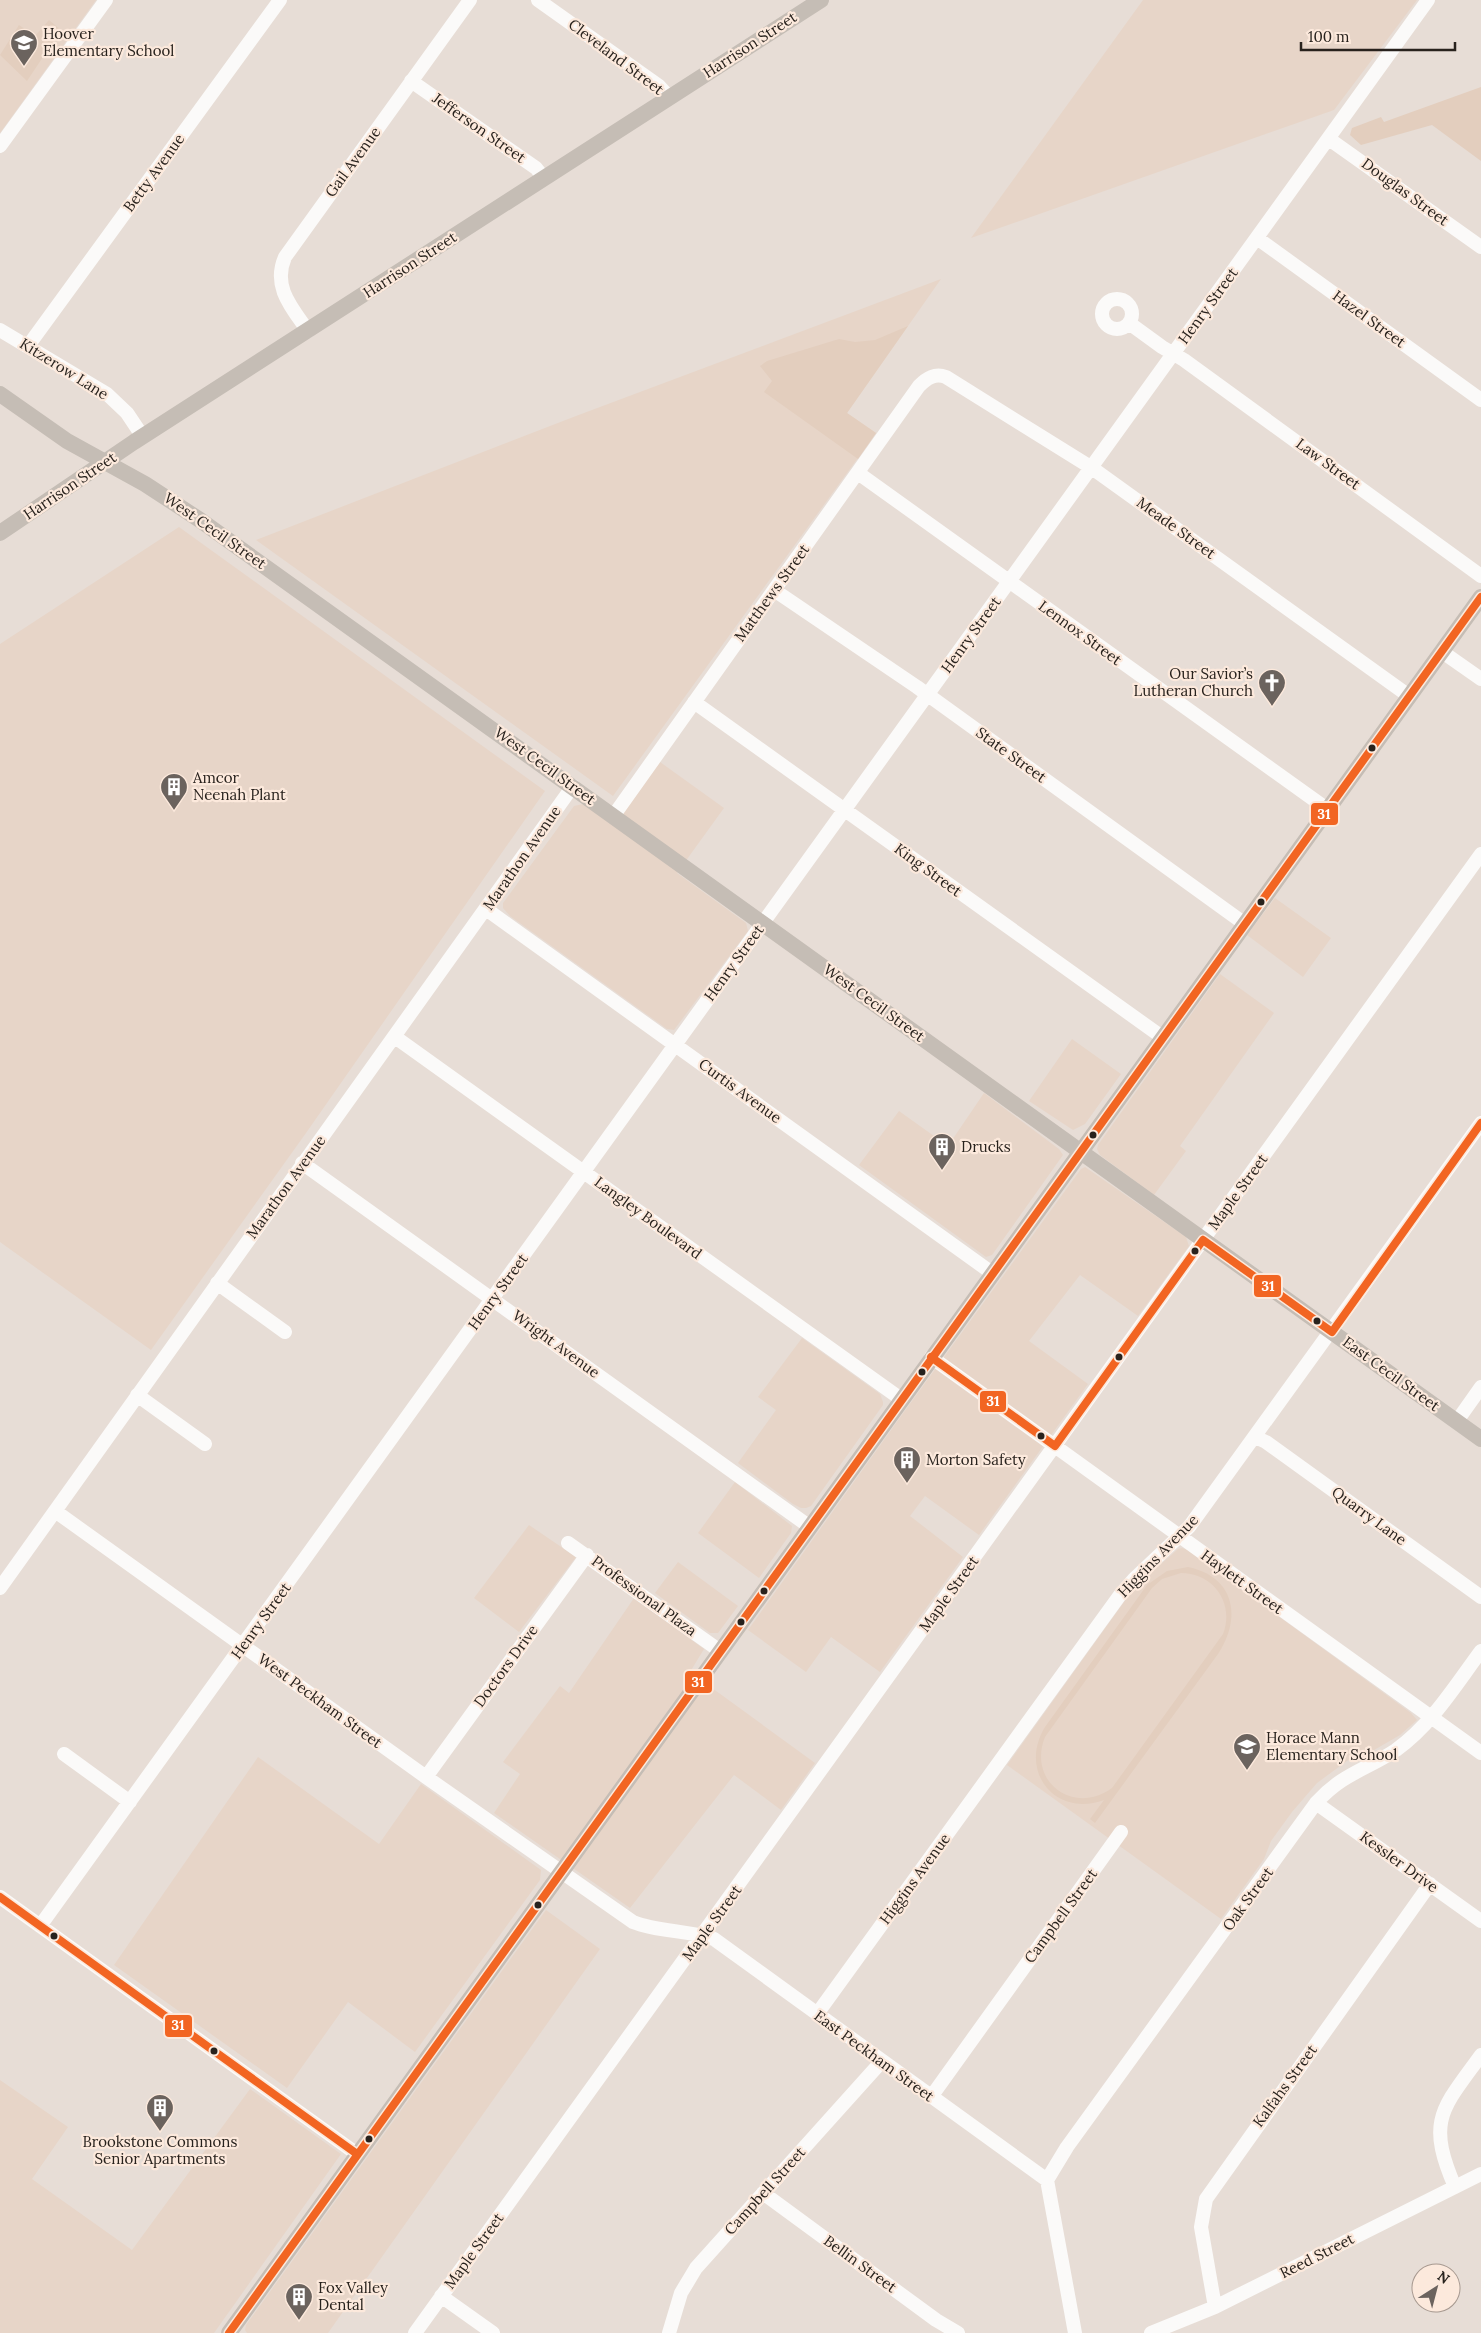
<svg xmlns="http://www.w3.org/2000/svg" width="1481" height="2333" viewBox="0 0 1481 2333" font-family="Lora,serif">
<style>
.built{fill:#e7d5c8}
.green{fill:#e3cebe;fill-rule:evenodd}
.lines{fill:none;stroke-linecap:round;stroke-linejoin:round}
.minor{stroke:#fbfaf9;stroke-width:14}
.major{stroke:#c5bdb5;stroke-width:16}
.bus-1-casing{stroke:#fce9dc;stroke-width:11}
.bus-1{stroke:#f26522;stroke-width:8}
.bus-dot{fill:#28221d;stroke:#fce9dc;stroke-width:2}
.labels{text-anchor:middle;stroke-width:4.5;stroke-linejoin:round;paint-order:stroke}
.poi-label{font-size:15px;fill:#28221d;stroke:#fce9dc;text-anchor:start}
.street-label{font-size:15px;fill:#28221d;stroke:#fce9dc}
.line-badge{stroke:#fce9dc;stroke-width:2}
.badge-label{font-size:14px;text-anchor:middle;font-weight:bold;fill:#fff}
</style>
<rect width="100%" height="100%" fill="#e7ddd6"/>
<!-- built -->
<path class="built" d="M0,0H96L0,133Z
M1143,0H1417L1334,110L971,238Z
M941,279L847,413L876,433L613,796L256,540L576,416Z
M179,527L545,791L306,1133L151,1350L0,1242V644Z
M660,762L724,808L677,873L746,923L748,931L674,1030L667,1029L510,916L503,908V903L574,806L583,804L615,825Z
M1275,898L1331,938L1303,977L1247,935Z
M1220,974L1274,1013L1180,1146L1186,1151L1154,1195L1100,1155L1097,1149L1098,1145Z
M1072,1039L1121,1074L1085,1124L1073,1130L1029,1101Z
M984,1093L1059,1149L1063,1155L992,1255L986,1257L859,1165L899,1111L948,1146Z
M1085,1167L1186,1237L1189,1246L1138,1316L1080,1275L1029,1341L1088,1384L979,1535L925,1496L910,1516L963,1557L880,1672L831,1637L806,1672L748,1630L904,1412L1081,1169Z
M802,1338L880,1394L883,1402V1405L811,1506L806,1508H801L793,1504L738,1463L776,1410L758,1397Z
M735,1482L792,1526L791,1533L759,1578L698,1533Z
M529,1525L576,1557L519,1632L474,1598Z
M1182,1548L1188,1550L1411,1713L1417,1720L1400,1735L1362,1757L1351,1758L1317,1783L1292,1812L1271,1841L1264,1859L1221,1919L1007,1765L1134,1588L1178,1549Z
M678,1562L738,1606L718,1633H710L655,1593Z
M634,1598L704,1649L690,1672L815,1763L781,1810L734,1775L630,1908L494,1813L520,1774L503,1762L560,1686L569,1693Z
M258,1757L379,1844L421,1784L541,1870L540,1880L415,2052L348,2002L287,2088L114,1965Z
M546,1910L600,1949L328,2333H247L245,2330L246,2325Z
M0,2080L68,2127L32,2179L132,2250L250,2089L341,2154L214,2333H0Z"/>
<!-- green -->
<path class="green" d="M49,20L61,30L27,81L0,55L19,25L35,36Z
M1481,87V161L1432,125L1361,145L1350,135L1352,128L1381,117L1384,122Z
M908,326L847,413L876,433L858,459L764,392L772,381L760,366L767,361L839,339L855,342L875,340Z
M1188,1567C1235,1577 1242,1617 1218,1654L1095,1823L1090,1819L1104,1800C1055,1818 1018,1771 1045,1727L1147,1585L1167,1571ZM1181,1573C1213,1573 1235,1603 1223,1634L1112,1788C1074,1816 1027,1782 1045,1737L1152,1588L1162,1579Z"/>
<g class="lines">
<!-- minor -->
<path class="minor" d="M538,0L659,86L669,97
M411,81L536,168L544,178
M1329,139L1481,247
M0,146L106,0
M1257,238L1481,400
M1102 314a15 15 0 1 1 30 0a15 15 0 1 1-30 0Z
M1129,323L1162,347L1184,360L1481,576
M0,330L107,394L127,413L143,437
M308,331C292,308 272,287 285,257L470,0
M28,346L280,0
M858,473L1327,809
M774,590L917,687L1245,924
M1441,651L1481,679
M694,702L1162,1037
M614,815L919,386C927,378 935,373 946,377L1092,468L1409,696
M486,909L992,1273
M395,1037L901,1399
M302,1163L810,1527
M217,1283L285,1332
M931,1357L1481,1753
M137,1395L205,1444
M1457,1421L1481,1387
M1255,1437L1266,1442L1481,1597
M55,1511L426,1777L633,1922C658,1932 687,1930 714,1939L1047,2180L1075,2333
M568,1543L720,1651
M0,1588L573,786
M64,1754L130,1802
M426,1777L587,1555
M1316,1803L1481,1921
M0,1897L357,2154
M40,1926L1428,0
M817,2014L1120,1595L1134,1579L1189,1527L1481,1123
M931,2097L1121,1832
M1047,2180L1067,2147L1316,1803C1343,1773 1366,1770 1396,1750C1432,1724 1455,1686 1481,1651
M1455,2187C1426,2120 1442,2109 1481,2055
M763,2193L936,2320L958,2333
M441,2296L493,2333
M1215,2307L1201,2227L1206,2199L1430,1884
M415,2333L1481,854
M669,2333L681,2293L696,2268L882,2061
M1151,2333L1215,2307L1481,2174"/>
<!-- major -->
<path class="major" d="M0,394L67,441L145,484L200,520L1481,1439
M0,533L134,442L821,0
M229,2333L1481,597"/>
<defs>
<path id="bus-1" d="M1203,1240L1332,1332
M1332,1332L1481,1123
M931,1357L1055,1446
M1055,1446L1203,1240
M0,1897L357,2154
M229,2333L1481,597"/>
</defs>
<!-- bus-1 casing -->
<use href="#bus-1" class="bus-1-casing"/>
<!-- bus-1 -->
<use href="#bus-1" class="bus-1"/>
</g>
<!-- icons -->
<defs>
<symbol id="school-pin" viewBox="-11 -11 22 30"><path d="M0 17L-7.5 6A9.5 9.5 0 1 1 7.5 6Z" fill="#6b635e" stroke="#fce9dc"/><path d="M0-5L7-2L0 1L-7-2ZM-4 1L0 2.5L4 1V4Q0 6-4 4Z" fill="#fff"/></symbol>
<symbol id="church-pin" viewBox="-11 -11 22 30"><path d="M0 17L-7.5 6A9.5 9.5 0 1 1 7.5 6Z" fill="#6b635e" stroke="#fce9dc"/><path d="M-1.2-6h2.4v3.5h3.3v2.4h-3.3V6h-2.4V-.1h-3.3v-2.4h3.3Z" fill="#fff"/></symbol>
<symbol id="building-pin" viewBox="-11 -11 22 30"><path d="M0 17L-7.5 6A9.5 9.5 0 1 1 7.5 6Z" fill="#6b635e" stroke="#fce9dc"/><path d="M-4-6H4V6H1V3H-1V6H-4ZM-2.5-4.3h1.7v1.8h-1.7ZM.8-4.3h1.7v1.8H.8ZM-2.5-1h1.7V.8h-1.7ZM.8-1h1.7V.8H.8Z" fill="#fff"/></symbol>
</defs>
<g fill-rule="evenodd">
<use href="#school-pin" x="8" y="27" width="32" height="43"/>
<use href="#church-pin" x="1256" y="667" width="32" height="43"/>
<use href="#building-pin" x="158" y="771" width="32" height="43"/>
<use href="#building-pin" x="926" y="1131" width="32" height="43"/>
<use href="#building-pin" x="891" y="1444" width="32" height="43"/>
<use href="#school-pin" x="1231" y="1731" width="32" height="43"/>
<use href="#building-pin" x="144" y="2092" width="32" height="43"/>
<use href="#building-pin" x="283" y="2281" width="32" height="43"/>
</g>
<!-- markers -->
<g class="bus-dot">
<circle cx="1372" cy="748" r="4.5"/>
<circle cx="1261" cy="902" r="4.5"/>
<circle cx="1093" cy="1135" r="4.5"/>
<circle cx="1195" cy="1251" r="4.5"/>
<circle cx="1317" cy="1321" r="4.5"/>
<circle cx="1119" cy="1357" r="4.5"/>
<circle cx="922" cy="1372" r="4.5"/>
<circle cx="1041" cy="1436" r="4.5"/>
<circle cx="764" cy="1591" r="4.5"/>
<circle cx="741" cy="1622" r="4.5"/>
<circle cx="538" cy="1905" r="4.5"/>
<circle cx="54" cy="1936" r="4.5"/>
<circle cx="214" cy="2051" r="4.5"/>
<circle cx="369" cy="2139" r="4.5"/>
</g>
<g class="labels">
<!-- poi labels -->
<g class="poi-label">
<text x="43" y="39">Hoover<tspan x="43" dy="17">Elementary School</tspan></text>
<text x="1253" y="679" text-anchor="end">Our Savior’s<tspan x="1253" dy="17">Lutheran Church</tspan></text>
<text x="193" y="783">Amcor<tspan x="193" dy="17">Neenah Plant</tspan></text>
<text x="961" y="1152">Drucks</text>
<text x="926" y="1465">Morton Safety</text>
<text x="1266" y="1743">Horace Mann<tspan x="1266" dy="17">Elementary School</tspan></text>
<text x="160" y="2147" text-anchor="middle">Brookstone Commons<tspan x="160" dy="17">Senior Apartments</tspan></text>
<text x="318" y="2293">Fox Valley<tspan x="318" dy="17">Dental</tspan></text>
</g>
<!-- street labels -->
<g class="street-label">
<text transform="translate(750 45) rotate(-33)" y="5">Harrison Street</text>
<text transform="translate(616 57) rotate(37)" y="5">Cleveland Street</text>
<text transform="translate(479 128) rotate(35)" y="5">Jefferson Street</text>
<text transform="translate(353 162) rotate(-54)" y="5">Gail Avenue</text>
<text transform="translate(154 173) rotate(-54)" y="5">Betty Avenue</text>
<text transform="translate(1405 192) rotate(36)" y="5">Douglas Street</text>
<text transform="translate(410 265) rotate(-33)" y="5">Harrison Street</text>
<text transform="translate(1208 306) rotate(-54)" y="5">Henry Street</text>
<text transform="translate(1369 319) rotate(36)" y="5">Hazel Street</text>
<text transform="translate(64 369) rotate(32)" y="5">Kitzerow Lane</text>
<text transform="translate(1328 464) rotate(36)" y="5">Law Street</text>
<text transform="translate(70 486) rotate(-34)" y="5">Harrison Street</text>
<text transform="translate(1176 528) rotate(36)" y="5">Meade Street</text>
<text transform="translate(215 531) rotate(35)" y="5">West Cecil Street</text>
<text transform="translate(772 593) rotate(-54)" y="5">Matthews Street</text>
<text transform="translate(1080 633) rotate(36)" y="5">Lennox Street</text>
<text transform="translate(971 635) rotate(-54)" y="5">Henry Street</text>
<text transform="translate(1011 755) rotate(36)" y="5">State Street</text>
<text transform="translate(545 766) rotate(36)" y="5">West Cecil Street</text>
<text transform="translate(522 858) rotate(-55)" y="5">Marathon Avenue</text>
<text transform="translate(928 870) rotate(36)" y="5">King Street</text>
<text transform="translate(734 963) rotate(-54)" y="5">Henry Street</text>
<text transform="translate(874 1003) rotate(36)" y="5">West Cecil Street</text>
<text transform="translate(740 1091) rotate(36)" y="5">Curtis Avenue</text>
<text transform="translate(286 1187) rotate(-54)" y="5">Marathon Avenue</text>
<text transform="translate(1238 1192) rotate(-54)" y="5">Maple Street</text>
<text transform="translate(648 1218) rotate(36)" y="5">Langley Boulevard</text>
<text transform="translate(498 1292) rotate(-54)" y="5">Henry Street</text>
<text transform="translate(556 1344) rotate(36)" y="5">Wright Avenue</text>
<text transform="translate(1391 1374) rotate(36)" y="5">East Cecil Street</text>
<text transform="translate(1369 1516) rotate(36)" y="5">Quarry Lane</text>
<text transform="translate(1158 1556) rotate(-46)" y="5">Higgins Avenue</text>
<text transform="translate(1242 1582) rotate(36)" y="5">Haylett Street</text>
<text transform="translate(949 1594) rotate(-54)" y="5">Maple Street</text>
<text transform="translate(644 1596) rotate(36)" y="5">Professional Plaza</text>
<text transform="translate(261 1621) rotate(-54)" y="5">Henry Street</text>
<text transform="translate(506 1666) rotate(-54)" y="5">Doctors Drive</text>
<text transform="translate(320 1701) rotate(36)" y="5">West Peckham Street</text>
<text transform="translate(1399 1862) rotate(36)" y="5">Kessler Drive</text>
<text transform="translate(915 1879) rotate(-54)" y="5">Higgins Avenue</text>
<text transform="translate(1248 1899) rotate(-54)" y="5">Oak Street</text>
<text transform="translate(1061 1916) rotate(-54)" y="5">Campbell Street</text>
<text transform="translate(712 1923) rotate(-54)" y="5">Maple Street</text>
<text transform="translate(874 2056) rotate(36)" y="5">East Peckham Street</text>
<text transform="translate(1285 2086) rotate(-54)" y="5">Kalfahs Street</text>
<text transform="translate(765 2191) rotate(-48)" y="5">Campbell Street</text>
<text transform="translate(474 2251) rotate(-54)" y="5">Maple Street</text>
<text transform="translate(1317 2256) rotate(-27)" y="5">Reed Street</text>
<text transform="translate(860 2264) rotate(36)" y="5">Bellin Street</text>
</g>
</g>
<g class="line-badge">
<rect x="1310" y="802" width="29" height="24" rx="5" fill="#f26522"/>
<rect x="1253" y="1274" width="29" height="24" rx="5" fill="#f26522"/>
<rect x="979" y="1390" width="28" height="23" rx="5" fill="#f26522"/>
<rect x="684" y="1670" width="29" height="24" rx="5" fill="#f26522"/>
<rect x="164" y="2014" width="29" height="24" rx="5" fill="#f26522"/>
</g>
<g class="badge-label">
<text x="1324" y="819">31</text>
<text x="1268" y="1291">31</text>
<text x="993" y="1406">31</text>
<text x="698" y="1687">31</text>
<text x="178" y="2030">31</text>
</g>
<!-- north arrow -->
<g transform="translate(1436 2288) rotate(36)"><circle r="24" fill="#fce9dc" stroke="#a79990"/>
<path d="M0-4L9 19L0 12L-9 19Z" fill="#6b635e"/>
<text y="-8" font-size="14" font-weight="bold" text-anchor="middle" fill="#28221d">N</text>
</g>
<!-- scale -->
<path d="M1301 42v8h154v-8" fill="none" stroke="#28221d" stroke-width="2.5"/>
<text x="1308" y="42" font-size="15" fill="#28221d" stroke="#fce9dc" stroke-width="4" paint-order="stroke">100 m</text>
</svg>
